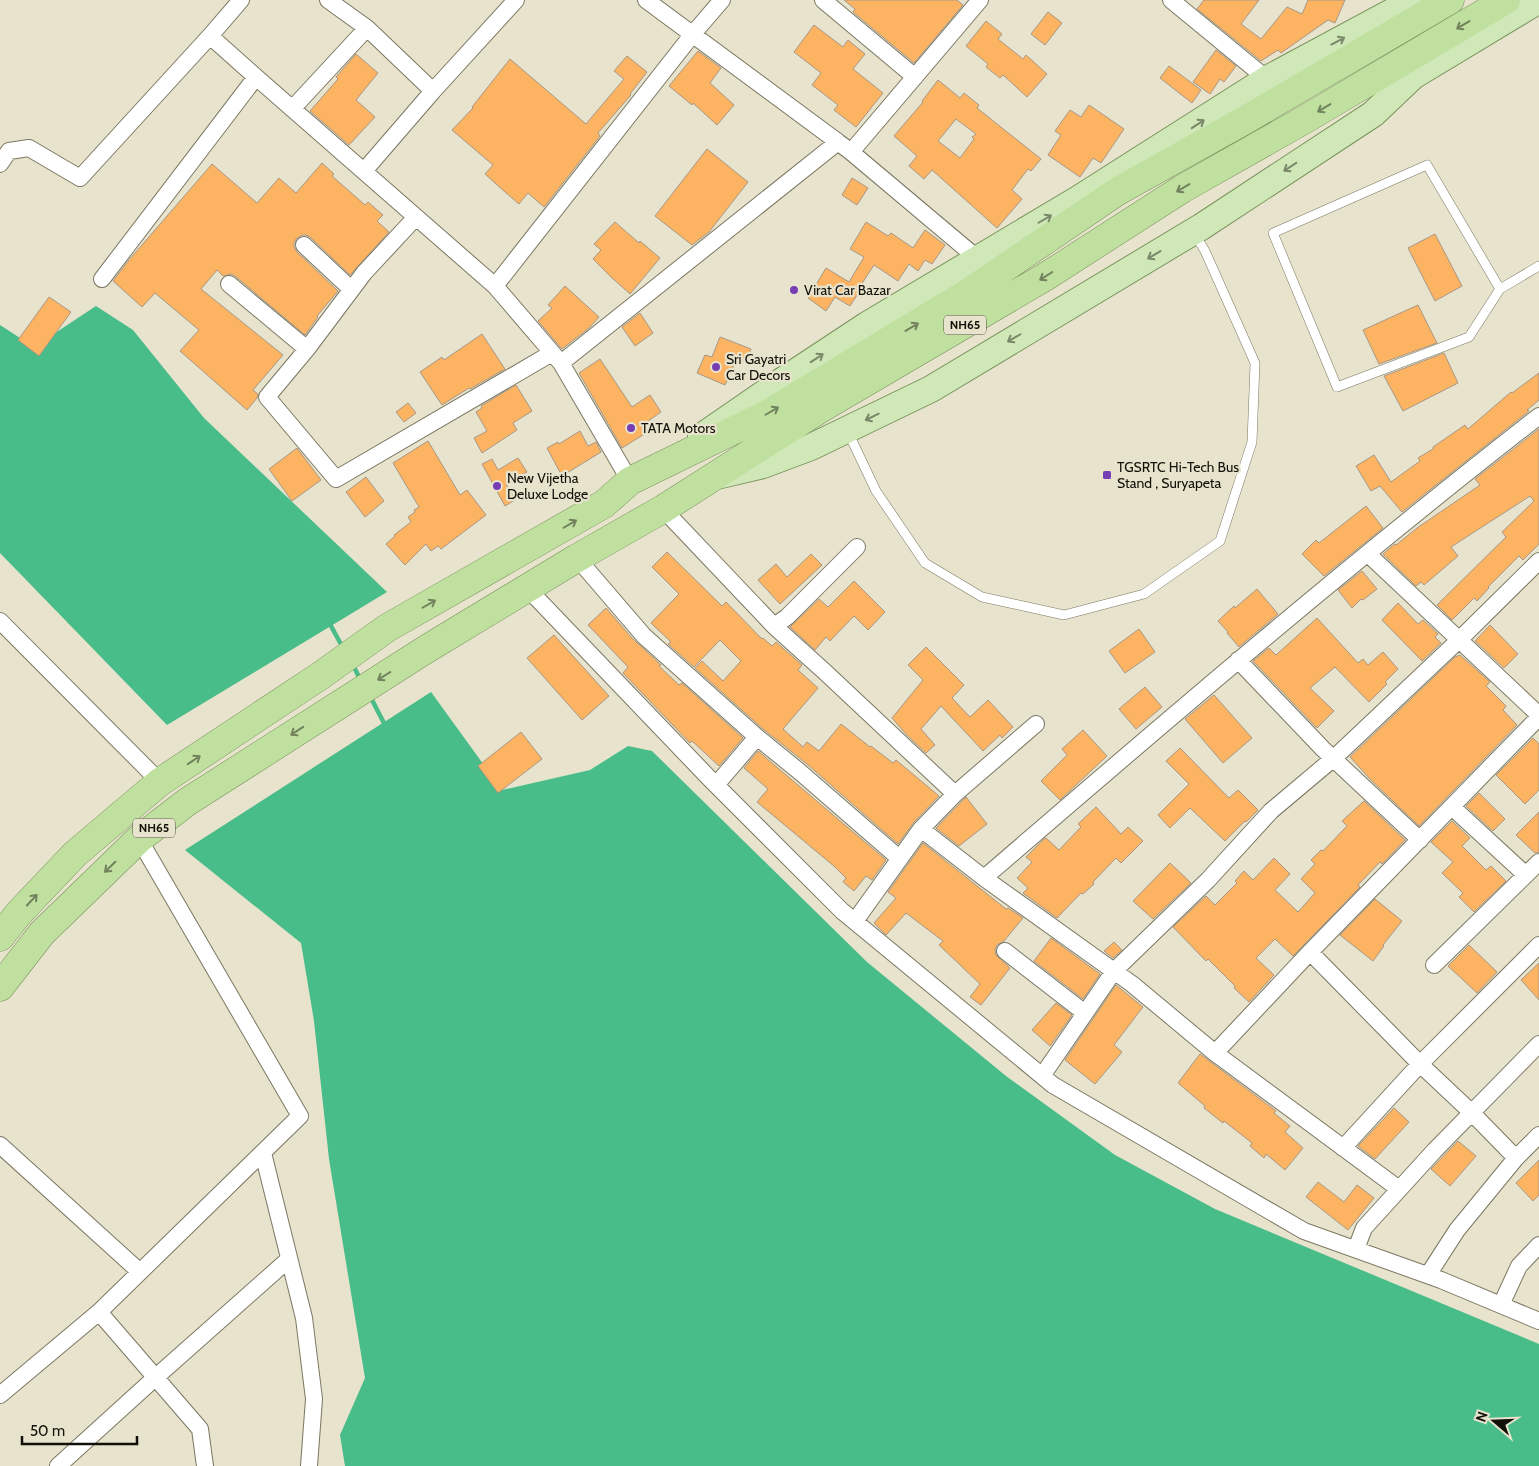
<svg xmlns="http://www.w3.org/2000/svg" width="1539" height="1466" viewBox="0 0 1539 1466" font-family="Cabin,sans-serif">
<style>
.water{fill:#48bc89}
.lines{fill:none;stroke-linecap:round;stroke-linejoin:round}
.stream{stroke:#48bc89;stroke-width:4.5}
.building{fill:#fcb362;stroke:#a89786;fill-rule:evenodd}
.service-casing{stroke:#7b7762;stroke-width:10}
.minor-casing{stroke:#7b7762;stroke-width:18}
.primary-casing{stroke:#79935c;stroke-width:28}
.trunk-casing{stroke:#79935c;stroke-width:29}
.service{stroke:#fff;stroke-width:9}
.minor{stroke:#fff;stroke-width:16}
.primary{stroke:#d0e8b8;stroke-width:26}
.trunk{stroke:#c0e0a0;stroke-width:28}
.oneway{stroke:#72825c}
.oneway2{stroke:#7a8769}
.poi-dot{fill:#773eb4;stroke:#e7e3cc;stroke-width:2}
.labels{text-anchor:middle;stroke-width:4.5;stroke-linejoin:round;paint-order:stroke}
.shield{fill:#e7e3cc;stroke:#524f43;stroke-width:1}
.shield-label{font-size:12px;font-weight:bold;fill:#121008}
.poi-label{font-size:14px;fill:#121008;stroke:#e7e3cc;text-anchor:start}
</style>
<rect width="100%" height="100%" fill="#e7e3cc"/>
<!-- water -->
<path class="water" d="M96,306L133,330L204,418L387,592L167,725L0,553V325L34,347Z
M431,692L502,790L590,770L628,746L652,751L867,962L1006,1076L1115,1155L1215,1209L1539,1344V1466H345L340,1435L365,1378L329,1159L314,1021L301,943L185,850Z"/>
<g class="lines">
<!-- stream -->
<path class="stream" d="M331,626L343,648
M352,663L361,681
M370,696L386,727"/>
</g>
<!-- building -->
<path class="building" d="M844,0H957L963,5L914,63L853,12L855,9Z
M1204,0H1259L1241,24L1261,39L1287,7L1302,14L1308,0H1345L1335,23L1328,20L1281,53L1278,50L1261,61L1197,9Z
M1048,12L1062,23L1045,45L1031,34Z
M986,21L1002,34L998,39L1023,59L1026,55L1047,74L1027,97L1003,75L1000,78L986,67L988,64L966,46Z
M814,25L843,47L848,40L865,54L853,69L883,93L856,127L834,110L838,105L812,85L821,73L794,52Z
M1216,50L1236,66L1224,82L1220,79L1210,94L1193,82Z
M698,51L721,68L710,83L734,105L717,125L693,103L692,105L669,86Z
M356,54L378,73L356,100L375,117L349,145L310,111L338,79L336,77Z
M627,56L647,72L630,94L631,95L598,133L600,136L544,207L528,193L519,204L505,192L485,174L493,165L452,130L473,108L472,107L510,59L586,124L624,79L614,71Z
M1169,66L1201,90L1192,103L1160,78Z
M938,80L960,98L964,93L979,105L977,108L1041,159L1031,171L1028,169L1012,190L1022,199L997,228L932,170L924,179L909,166L917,156L894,136L923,102L922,101ZM956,119L976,134L972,137L974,139L960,158L938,141Z
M1089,105L1124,129L1101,163L1093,158L1080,177L1048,155L1061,135L1055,131L1070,110L1081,117Z
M707,149L748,182L709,232L692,245L655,216Z
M322,163L334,174L332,176L365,205L368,202L383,215L377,221L389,232L350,275L310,237L306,235H302L296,239L294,243V247L297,252L338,291L317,316L318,317L305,335L235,276L231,274L223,276L217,270L201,289L283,355L253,390L258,394L257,398L247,410L180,351L199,330L155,293L142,307L113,281L129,260L212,164L257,203L279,178L296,193Z
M852,178L868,188L857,205L842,195Z
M615,222L639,243L640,241L660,258L630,294L611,277L593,259L601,250L594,244Z
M866,222L888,236L891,233L913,248L925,230L945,245L932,264L925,260L918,271L909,264L898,281L874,265L859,288L861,289L850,306L835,297L826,311L808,298L826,268L849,282L864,257L850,249Z
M1435,234L1462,286L1435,301L1408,248Z
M565,286L599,317L589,328L562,349L538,321L552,308L548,305Z
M49,297L71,312L39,356L18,340Z
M1418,305L1437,343L1379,364L1363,330Z
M640,313L653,333L635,346L622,327Z
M482,334L505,369L470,389L469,388L442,405L420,372L442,357L444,360Z
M720,337L751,349L746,362L737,358L725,385L697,373L705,355L712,357Z
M1444,353L1458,383L1403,411L1384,376Z
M600,359L632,407L650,395L661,412L641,426L646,433L622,448L579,373Z
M1539,373V400L1527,410L1529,411L1402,512L1380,486L1371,491L1356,466L1374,455L1391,482L1420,461L1418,458L1433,449V447L1465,425L1468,429L1511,392L1512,393Z
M516,385L532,411L513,423L517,430L482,453L474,438L487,431L476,412L482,408L481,406Z
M408,403L416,413L404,422L396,412Z
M1539,429V544L1523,560L1519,556L1488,587L1489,588L1477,601L1474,598L1452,620L1437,605L1506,537L1502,532L1534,501L1530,496L1451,547L1458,556L1424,585L1421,582L1416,586L1383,554L1395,544L1396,545L1417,528L1480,485L1475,479Z
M580,431L588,446L596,442L601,452L562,476L547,448L558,442L559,444Z
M428,441L460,495L467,490L486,515L441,549L438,546L431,551L426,544L405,565L386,544L395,536L394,535L411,522L408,517L415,512L414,510L419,507L393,463Z
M297,448L321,480L292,501L269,469Z
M518,458L527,472L506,484L515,500L505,506L482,464L492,459L498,470Z
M366,477L384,501L365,517L346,492Z
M1366,506L1383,528L1324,576L1302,554L1316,540L1319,543Z
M667,552L722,606L726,602L762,639L763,638L772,646L776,642L802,665L798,670L818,688L783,729L803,747L807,742L819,751L841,724L870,747L871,746L893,763L896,760L939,796L914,822L898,844L807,764L763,729L695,668L702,661L723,681L741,661L720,640L694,667L668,644L671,642L651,623L679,594L652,567Z
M811,554L822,565L780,604L758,580L776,564L787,577Z
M1362,571L1377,589L1363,600L1361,599L1352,608L1338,590Z
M854,581L885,612L868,630L854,616L830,641L826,637L815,650L790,627L819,599L828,607Z
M1257,589L1278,614L1239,647L1227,633L1228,632L1218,621L1234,606L1235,608Z
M1398,603L1418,624L1423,620L1438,634L1435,637L1441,643L1422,661L1382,620Z
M606,608L632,638L661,665L659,666L679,685L682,683L743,738L719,766L692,741L690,743L623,673L628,667L588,625Z
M1317,618L1358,663L1363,659L1368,665L1383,652L1398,669L1385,682L1387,684L1369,702L1335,667L1310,688L1334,711L1317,728L1253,661L1269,648L1276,655Z
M1490,625L1518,654L1504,668L1475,641Z
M1139,629L1155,652L1125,673L1109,651Z
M554,635L609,696L582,720L527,658Z
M926,647L964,685L952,698L970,717L988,700L1013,727L1002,738L1000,735L983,751L941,706L921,729L935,745L926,753L906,734L892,718L923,680L908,665Z
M1460,655L1490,682L1486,686L1506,706L1503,710L1517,725L1419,826L1370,779L1350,757L1455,657Z
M1145,687L1162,707L1136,729L1119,709Z
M1214,695L1252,738L1223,763L1185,719Z
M1083,730L1107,756L1060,800L1041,781L1067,755L1062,749Z
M521,732L542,759L498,793L478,766Z
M1533,738L1539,744V790L1525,804L1496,775Z
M1180,748L1229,798L1238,790L1258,810L1246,822L1245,821L1225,841L1190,808L1170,828L1158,815L1189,784L1166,761Z
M758,751L886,860L872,880L866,876L854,891L843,882L846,878L835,867L757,802L768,789L744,768Z
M1479,793L1505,819L1493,831L1466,806Z
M966,797L987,824L959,846L936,828Z
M1364,801L1405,840L1382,864L1380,862L1358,885L1360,887L1293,956L1275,939L1256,958L1274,975L1249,1002L1234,988L1235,986L1208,959L1206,961L1173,927L1206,896L1215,905L1237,883L1235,881L1244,871L1253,880L1274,858L1290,874L1275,890L1298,912L1315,893L1301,879L1315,864L1311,860L1321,850L1323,851L1347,826L1342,821Z
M1096,807L1121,834L1128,827L1143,841L1121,863L1116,858L1093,882L1094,884L1083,894L1081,893L1057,918L1023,893L1028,888L1017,878L1032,862L1026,857L1044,839L1046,838L1059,850L1081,827L1078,824Z
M1539,812V852L1535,853L1516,835Z
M1452,821L1470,838L1462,846L1486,870L1491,866L1506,881L1474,912L1459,897L1463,893L1442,873L1453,862L1431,842Z
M923,843L1006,909L1008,908L1023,918L1004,941L997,945L995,950L996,955L1010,968L981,1005L970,997L980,984L939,945L943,941L906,913L886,935L874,923L896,898L888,892Z
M1170,863L1191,883L1153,919L1133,901Z
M1375,899L1402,921L1383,945L1384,946L1373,961L1340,935Z
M1051,938L1100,974L1083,999L1034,961Z
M1114,942L1122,950L1113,958L1104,951Z
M1469,945L1497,972L1477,993L1448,966Z
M1539,963V1000L1521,980Z
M1116,985L1143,1007L1114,1045L1122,1052L1095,1084L1065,1060Z
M1056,1003L1072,1015L1050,1046L1032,1030Z
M1200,1054L1276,1111L1274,1113L1290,1126L1285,1132L1303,1148L1285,1170L1266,1154L1264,1158L1250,1146L1252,1143L1224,1121L1223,1123L1204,1108L1205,1106L1178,1083Z
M1394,1108L1409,1122L1375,1159L1358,1146Z
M1458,1141L1476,1156L1450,1186L1431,1169Z
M1539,1160V1195L1533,1201L1516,1183Z
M1318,1182L1344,1202L1357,1185L1374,1198L1348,1230L1306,1197Z"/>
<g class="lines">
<defs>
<path id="service" d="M1500,289L1427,165L1273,233L1337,387L1469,337L1500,289L1539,266
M848,432L876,491L925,563L982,597L1064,615L1144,594L1220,541L1252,442L1255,363L1205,251L1194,233"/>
<path id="minor" d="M328,0L367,28
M646,0L838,142
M823,0L915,77
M1171,0L1267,79
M210,36L256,77
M292,109L367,28L433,91
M0,164L9,151L29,148L80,178L210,36L241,0
M364,171L433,91L516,0
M416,217L364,273L307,349L267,397L336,479L552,353
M304,245L351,289
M977,258L851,152L980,0
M102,279L256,77L495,286L561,363L838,142L851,152
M229,284L307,349
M495,286L692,35L722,0
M561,363L630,481
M663,509L774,626L825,672L955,794
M1368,554L1539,715
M577,558L644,636L757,737L716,785
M527,588L710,779L842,911L1053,1085L1304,1231L1441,1280L1539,1321
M0,621L160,782
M774,626L787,617L857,547
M1238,660L1323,749L1420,840
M757,737L800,772L899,858
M1452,807L1526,875
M921,829L984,878L1132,984L1215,1053L1399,1189
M139,839L300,1116L99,1312L200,1429L205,1466
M984,878C1166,721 1349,564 1539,416
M855,921L921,829L955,794L1036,724
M1005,951L1085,1013
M1310,952L1420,1064L1471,1112L1516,1158
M1434,965L1539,862
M1215,1053L1310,952L1539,717
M1042,1076L1114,971L1208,880L1271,811L1334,758L1459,640L1539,561
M0,1145L140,1272
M1343,1148L1420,1064L1539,945
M263,1153L304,1318L314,1399L309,1466
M1356,1249L1364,1228L1435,1150L1539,1044
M1428,1275L1457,1230L1516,1158L1539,1135
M1501,1305L1519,1266L1539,1245
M0,1395L99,1312
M58,1466L156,1377L289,1259"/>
<path id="primary" d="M701,437L782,381L867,325L1075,201L1267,79L1414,0
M721,475L763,465L811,447L931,389L1201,227L1373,114L1413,76L1539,0"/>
<path id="trunk" d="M0,937L19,913L75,854L160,782L320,676L387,628L604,504L630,481L767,414L966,294L1118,191L1247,119L1450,0
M0,987L42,933L72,904L139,839L187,802L425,650L577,558L663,509L820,409L1045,277L1182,189L1309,117L1506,0"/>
</defs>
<!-- service casing -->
<use href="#service" class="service-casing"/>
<!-- minor casing -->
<use href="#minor" class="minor-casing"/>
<!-- primary casing -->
<use href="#primary" class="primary-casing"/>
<!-- trunk casing -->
<use href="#trunk" class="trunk-casing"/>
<!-- service -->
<use href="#service" class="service"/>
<!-- minor -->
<use href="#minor" class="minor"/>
<!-- primary -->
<use href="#primary" class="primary"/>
<!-- trunk -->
<use href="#trunk" class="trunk"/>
</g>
<!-- one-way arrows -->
<defs><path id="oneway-shaft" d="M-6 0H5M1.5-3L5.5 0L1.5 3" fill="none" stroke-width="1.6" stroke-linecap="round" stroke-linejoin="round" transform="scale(1.25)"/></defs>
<g class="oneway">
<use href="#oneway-shaft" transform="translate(1463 25) rotate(149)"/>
<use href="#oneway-shaft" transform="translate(1324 108) rotate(149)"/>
<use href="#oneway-shaft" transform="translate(1183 188) rotate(149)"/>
<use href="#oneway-shaft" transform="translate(1046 276) rotate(148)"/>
<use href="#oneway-shaft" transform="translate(912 327) rotate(-31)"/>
<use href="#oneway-shaft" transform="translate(772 411) rotate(-30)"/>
<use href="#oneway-shaft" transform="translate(570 524) rotate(-30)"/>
<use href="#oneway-shaft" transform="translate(429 604) rotate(-30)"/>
<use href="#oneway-shaft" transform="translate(384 676) rotate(148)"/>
<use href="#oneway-shaft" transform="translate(297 731) rotate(147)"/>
<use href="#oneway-shaft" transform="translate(194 760) rotate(-34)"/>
<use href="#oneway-shaft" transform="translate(110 867) rotate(136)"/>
<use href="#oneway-shaft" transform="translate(32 900) rotate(-47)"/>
</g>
<g class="oneway2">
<use href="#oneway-shaft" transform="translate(1338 41) rotate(-28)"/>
<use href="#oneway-shaft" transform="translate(1198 124) rotate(-33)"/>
<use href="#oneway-shaft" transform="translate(1290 167) rotate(147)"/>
<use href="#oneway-shaft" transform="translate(1045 219) rotate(-30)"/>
<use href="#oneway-shaft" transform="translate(1154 255) rotate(149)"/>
<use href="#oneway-shaft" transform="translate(1014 338) rotate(150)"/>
<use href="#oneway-shaft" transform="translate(817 358) rotate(-33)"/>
<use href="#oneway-shaft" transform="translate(872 417) rotate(154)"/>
</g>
<!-- markers -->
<g class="poi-dot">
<circle cx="794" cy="290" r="5"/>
<circle cx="716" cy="367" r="5"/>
<circle cx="631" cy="428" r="5"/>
<rect x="1102" y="470" width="10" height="10" rx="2.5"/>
<circle cx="497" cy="486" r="5"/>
</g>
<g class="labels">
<!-- shield labels -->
<g class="shield">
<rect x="944" y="315.5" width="42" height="19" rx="4"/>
<rect x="133" y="818.5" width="42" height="19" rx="4"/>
</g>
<g class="shield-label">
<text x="965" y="329">NH65</text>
<text x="154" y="832">NH65</text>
</g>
<!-- poi labels -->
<g class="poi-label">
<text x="804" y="295">Virat Car Bazar</text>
<text x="726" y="364">Sri Gayatri<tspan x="726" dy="16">Car Decors</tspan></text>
<text x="641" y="433">TATA Motors</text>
<text x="1117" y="472">TGSRTC Hi-Tech Bus<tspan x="1117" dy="16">Stand , Suryapeta</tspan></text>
<text x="507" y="483">New Vijetha<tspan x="507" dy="16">Deluxe Lodge</tspan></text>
</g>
</g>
<!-- north arrow -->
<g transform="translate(1494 1421) rotate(289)" stroke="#e7e3cc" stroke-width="4" paint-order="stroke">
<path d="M0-4L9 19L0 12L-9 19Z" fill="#121008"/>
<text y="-8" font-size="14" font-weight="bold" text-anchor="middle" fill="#121008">N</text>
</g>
<!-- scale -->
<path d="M22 1436v8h115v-8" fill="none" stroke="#121008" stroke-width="2.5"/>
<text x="30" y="1436" font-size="15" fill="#121008" stroke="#e7e3cc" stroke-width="4" paint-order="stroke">50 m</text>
</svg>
